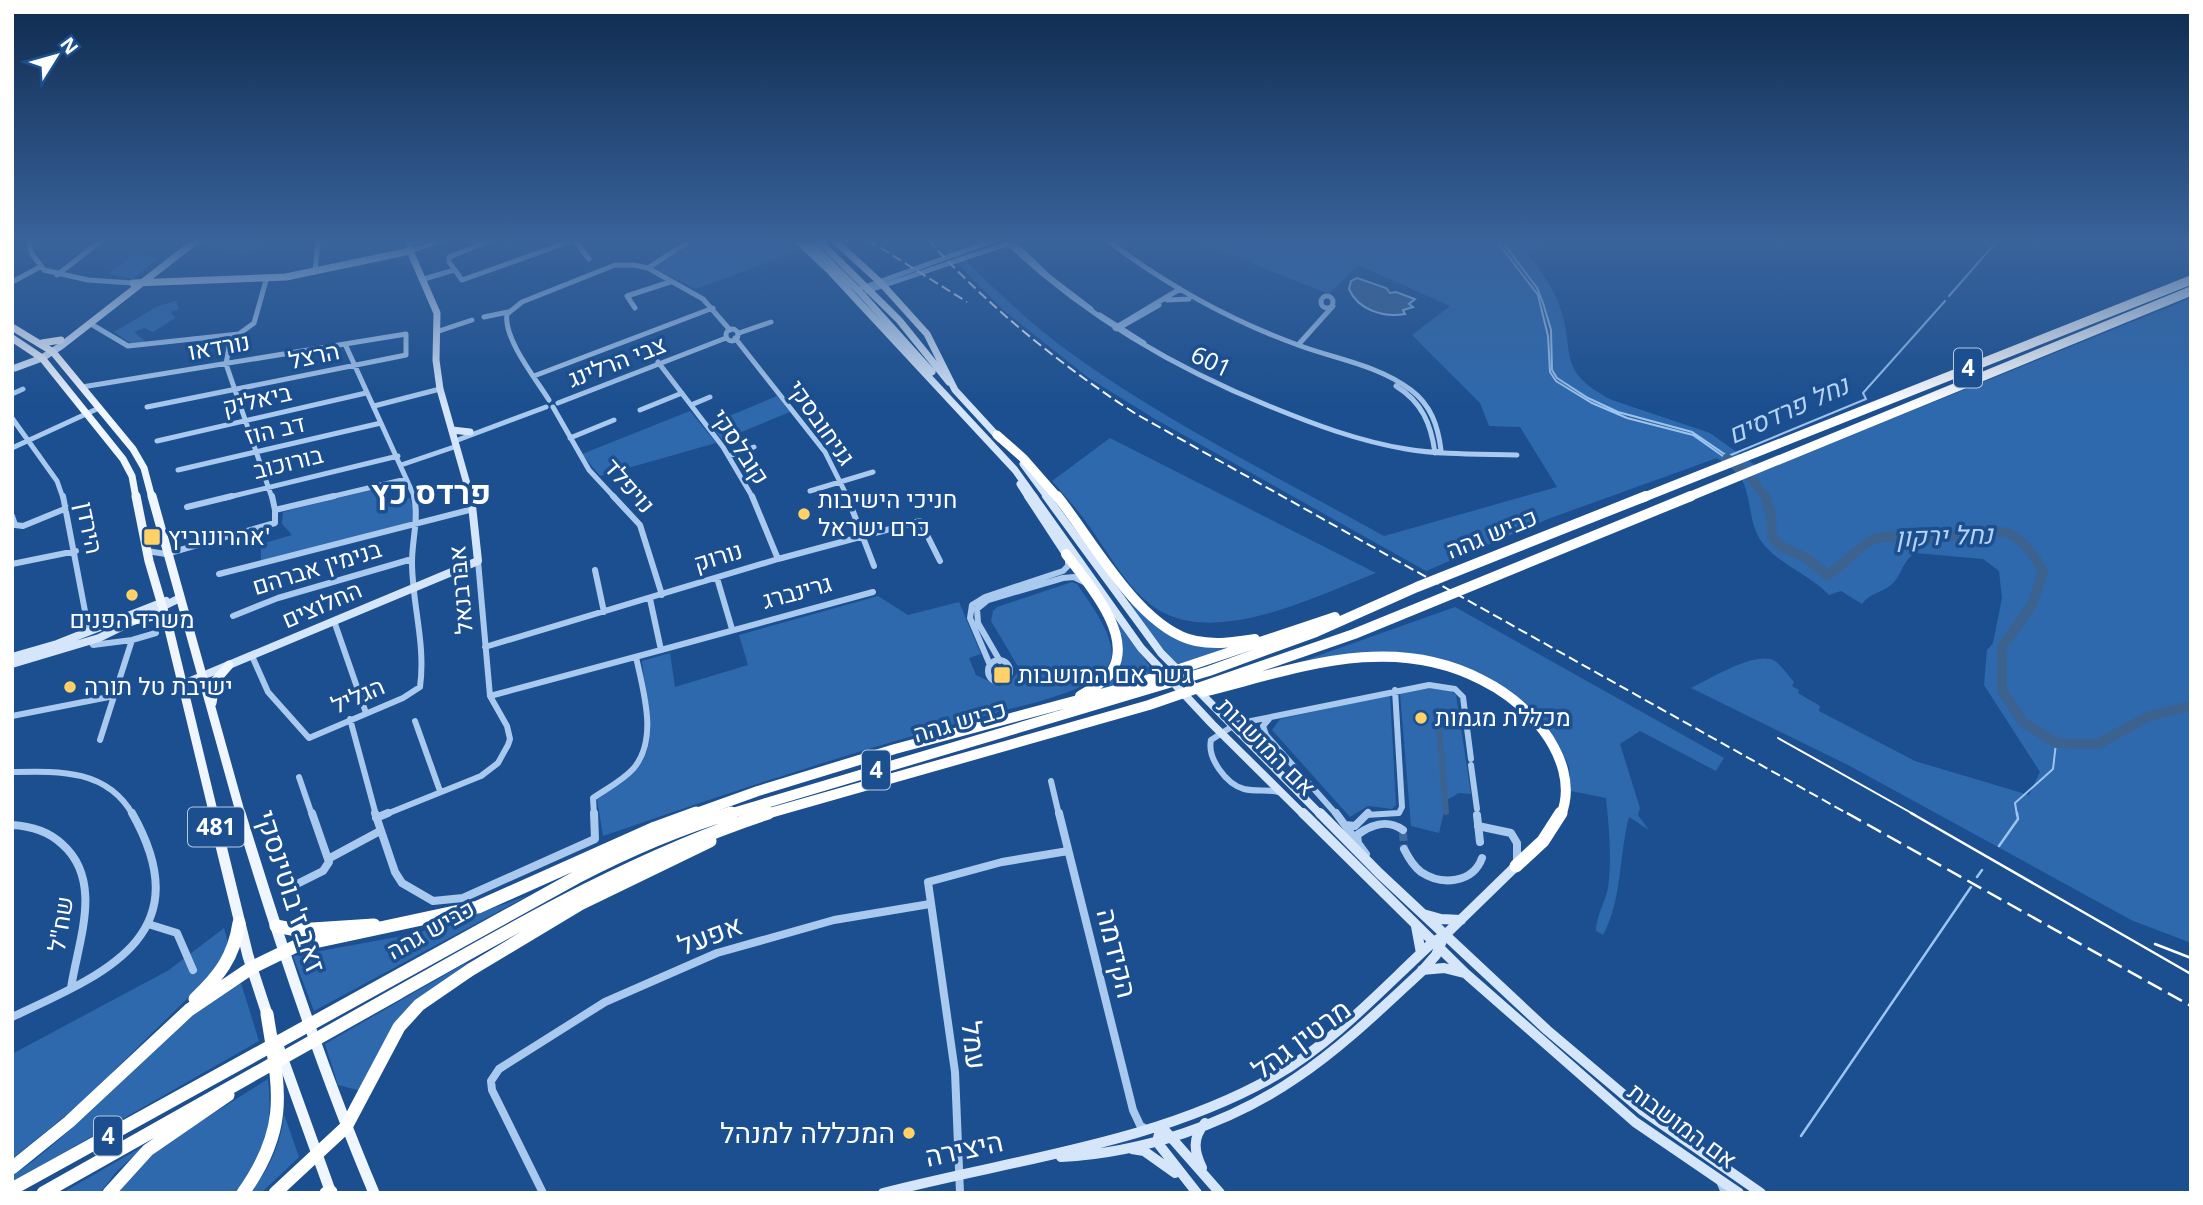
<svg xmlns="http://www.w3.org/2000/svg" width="2203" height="1205" viewBox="0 0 2203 1205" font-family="'Noto Sans',Heebo,sans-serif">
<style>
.green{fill:#2e69ad}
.water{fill:#3c6290;stroke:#9cc4f0;stroke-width:2}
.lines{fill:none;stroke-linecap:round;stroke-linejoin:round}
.stream-far1{stroke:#9cc4f0;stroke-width:2}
.stream{stroke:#9cc4f0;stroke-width:2.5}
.canal{stroke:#3c6290;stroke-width:6}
.river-far1{stroke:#3c6290;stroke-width:9}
.river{stroke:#3c6290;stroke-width:10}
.street-tunnel{stroke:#3d69a0;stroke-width:8;stroke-dasharray:8 3.5;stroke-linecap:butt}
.street-far2{stroke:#a9c9ee;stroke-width:5}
.street-far1{stroke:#a9c9ee;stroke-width:6}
.street{stroke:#a9c9ee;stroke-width:8}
.secondary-far2{stroke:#d6e6fa;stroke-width:7}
.secondary-far1{stroke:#d6e6fa;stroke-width:8}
.secondary{stroke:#d6e6fa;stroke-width:10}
.primary-far2{stroke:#f0f6ff;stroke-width:7}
.primary-far1{stroke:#f0f6ff;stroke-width:9}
.primary{stroke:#f0f6ff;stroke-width:11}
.highway-far2{stroke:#fff;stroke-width:9}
.highway-far1{stroke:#fff;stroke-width:10}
.highway{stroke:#fff;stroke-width:13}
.tram-far1{stroke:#fff;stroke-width:2}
.tram{stroke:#fff;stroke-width:2.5}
.rail-far1{stroke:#fff;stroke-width:2;stroke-dasharray:10 4.5;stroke-linecap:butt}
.rail{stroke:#fff;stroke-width:2.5;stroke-dasharray:16 7;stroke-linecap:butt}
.poi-dot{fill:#ffd166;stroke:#1b4f8f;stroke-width:2.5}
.labels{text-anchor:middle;stroke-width:7;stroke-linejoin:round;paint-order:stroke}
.shield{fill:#1b4f8f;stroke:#bbcadd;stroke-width:2}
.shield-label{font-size:23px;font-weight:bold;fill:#fff}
.street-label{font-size:24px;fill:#fff;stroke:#1b4f8f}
.poi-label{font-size:24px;fill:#fff;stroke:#1b4f8f;text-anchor:start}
.water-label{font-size:26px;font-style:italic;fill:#b5d3f5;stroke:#1b4f8f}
.near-street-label{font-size:28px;fill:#fff;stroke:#1b4f8f}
.near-poi-label{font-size:28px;fill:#fff;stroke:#1b4f8f;text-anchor:end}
.district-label{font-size:32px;font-weight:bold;fill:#fff;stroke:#1b4f8f}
</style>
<rect width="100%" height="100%" fill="#1b4f8f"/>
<!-- green -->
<path class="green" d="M201,240H267L248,254L198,242Z
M697,240H781L795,252L696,289L652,267L683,245Z
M935,240H946C986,281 1026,321 1072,354C1169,424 1280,478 1384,536L1557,487L1520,427L1489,426L1480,403L1412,335L1450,306L1358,265L1329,294L1194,240H1496L1538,295L1548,336L1550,372C1594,416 1640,413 1693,435C1706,441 1717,454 1729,458C1701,430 1664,428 1628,416C1610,410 1592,400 1576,390C1570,386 1562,383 1558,378C1545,366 1554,342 1550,327C1541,293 1522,267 1501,240H1545L1526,252C1538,268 1551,284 1558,302C1578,351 1552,369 1612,400L1710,433L1763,471L2191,298V943L2131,920L1848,765L1691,688C1710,679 1756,650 1775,661C1782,666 1788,675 1794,682L1792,686L1799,690L1798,693L1820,706L1819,711L1915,761L2029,795L2040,772L1984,685L1987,650L1993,643L2002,598L1999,571L1983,559L1915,553C1902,561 1902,576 1891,585C1881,593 1870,593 1862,604L1841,591L1829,595C1810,575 1780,564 1765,546C1749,528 1752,505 1744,484C1740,473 1727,465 1717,458L1548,519L1426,571L1155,419L1089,378L1003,310Z
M135,254L158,258L133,279L108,274Z
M176,301L179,309L171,312L175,318L153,332L144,328L134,332L146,342L132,344L114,332L158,306Z
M777,396L790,412L722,440L710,424Z
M690,411L716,443L600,476L582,454Z
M1110,438L1376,573C1313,597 1203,655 1144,599C1122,579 1107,551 1089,526C1078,510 1065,496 1052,481Z
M378,488L379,505L410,498L415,514L414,521L261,562V544L292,535L282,524L283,512Z
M1072,582L1077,584C1089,602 1121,643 1109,664C1094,691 1028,704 999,712C865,747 734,791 603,836L597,799C610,789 626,780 637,769C661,742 645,693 642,661L670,653L675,687L748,665L739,635L878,596L908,615L959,602L981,654L969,658L976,675L999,686L1009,683L1020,670L991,621L993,611L997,607Z
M1126,603H1132C1165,640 1182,639 1229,648L1177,666Z
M1455,607L1724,758L1716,771L1640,731L1620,744L1640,808L1638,815L1649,830L1629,817C1619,854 1622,901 1603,935L1596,931C1596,916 1605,903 1608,888C1612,858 1609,828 1606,798L1571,791L1569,767L1558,743L1543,720L1500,686L1408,654L1286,667Z
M1119,623L1154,672L1095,693C1117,668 1133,657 1114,624Z
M1421,687L1451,691L1456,695L1471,794L1459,793L1447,800L1439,833L1411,826L1400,693Z
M1390,695L1396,805L1392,809L1368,806L1350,817L1272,730L1280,719Z
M527,896L314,1011L293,956L413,934L451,923Z
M224,928L228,943L221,961L198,988L81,1103L12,1159V1054L169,970Z
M471,960L403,1013L386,1039L361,1091L338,1085L325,1044Z
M241,983L259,1041L12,1182V1176C95,1121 154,1032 241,983Z
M268,1079C273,1128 266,1155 235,1193H117L142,1162L173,1139Z
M284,1114L299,1157L261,1193H250C269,1169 281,1145 284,1114Z
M147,1144L116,1172L100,1193H62Z"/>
<!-- water -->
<path class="water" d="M1496,240H1501L1537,288L1543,303L1551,330L1552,370L1557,378L1588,398L1618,412L1692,432L1730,458L1727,459L1693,435L1627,418L1592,403L1556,381L1550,372L1548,336L1538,295Z
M1357,278L1386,288L1390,293L1396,292L1415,299L1409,304L1413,307L1403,310L1405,314C1384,318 1358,310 1349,289L1351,281Z"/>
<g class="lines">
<!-- stream-far1 -->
<path class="stream-far1" d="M1949,296L1998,240
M1726,457L1866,399L1863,393L1945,301
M2017,815L2015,803L2053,769L2056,743"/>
<!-- stream -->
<path class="stream" d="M1999,846L2018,819L2017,813
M1977,877L1982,870
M1801,1136L1971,887"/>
<!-- canal -->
<path class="canal" d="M1438,714L1446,812"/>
<!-- river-far1 -->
<path class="river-far1" d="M1727,458L1752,479L1766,498"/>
<!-- river -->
<path class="river" d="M1765,496L1771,514L1772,536L1779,545L1806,558L1827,575C1845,566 1856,547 1874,539C1891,533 1911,540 1928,539C1984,536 2011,509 2043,572L2032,605L2002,647V690L2023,722L2056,743L2098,744L2149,716L2191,706"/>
<!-- street-tunnel -->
<path class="street-tunnel" d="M1403,833L1404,849"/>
<!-- street-far2 -->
<path class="street-far2" d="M28,240L32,254L44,270L88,280L133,283
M409,240L410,251L443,240
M492,240L449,257V262L462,280L574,240
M574,240L589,259
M1005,240C1082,314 1170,366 1269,406C1313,424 1358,441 1406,449C1442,455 1480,454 1517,455
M1011,240L1049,277L1091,309
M1107,240C1165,284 1229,320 1298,345C1335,359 1378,365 1411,390C1431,405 1438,426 1441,450L1437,452
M648,268L691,240
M315,272L318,240
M57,275L102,240
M424,279L454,270
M12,282L40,267
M862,288L995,240
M867,291L1018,240
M1321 302a6 6 0 1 1 12 0a6 6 0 1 1-12 0Z
M1167,300L1189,299
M635,308L627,296L670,282
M1100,315L1144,343
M484,317L508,312
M91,324L128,346L239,334L254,323L267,277
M1115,328L1180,289
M1117,329L1159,305
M726 335a6 6 0 1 1 12 0a6 6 0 1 1-12 0Z
M436,332L472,320
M739,333L771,322
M231,336L226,364L272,498
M735,338L825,452L848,498
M345,344L415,498
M1298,345L1333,306
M658,362L723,447L753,498
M534,376L713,308
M1396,386C1422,402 1431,424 1435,453
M82,387L406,334V355L147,407
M12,394L23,389
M549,400C536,379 503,338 507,314L522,302L615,265H634L648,268L703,299L730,330
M558,403L726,338
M691,405L710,397
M374,406L440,389
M553,407L589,470L615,498
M640,410L682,393
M12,418L57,481L63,498
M570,438L614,420
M157,441L366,393
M455,441L546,407
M12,448L99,408
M729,456L754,447
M401,465L457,446
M178,470L381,423
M810,491L873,472
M225,498L398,456
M326,498L406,479"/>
<!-- street-far1 -->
<path class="street-far1" d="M63,496L89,632
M272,496L275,510
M613,496L640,525L662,595
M752,496L778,559
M847,496L874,566
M187,507L232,496
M12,516L15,525L23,526L67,508
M147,551L166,554L275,523V510L334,496
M12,564L76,551
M595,570L604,612
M219,574L473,509
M717,578L732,629
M233,616L278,598L412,559
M334,621L366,713
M90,640L93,645L132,640L156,633
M485,647L778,559L920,521L940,561
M661,650L873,592
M252,656L268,692L309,738L403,698L420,687C426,644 412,604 412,562C412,540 419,518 414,496
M988 671a11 11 0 1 1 22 0a11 11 0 1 1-22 0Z
M1000,661L978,623L977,609L988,600L1063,578L1074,577L1084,582
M990,665L970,618L972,605L985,597L1063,571L1068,566V559
M490,696L661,650L650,599
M12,716L114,696
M350,719L376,815
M1269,719L1263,726L1266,735L1337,815
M415,721L440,791
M100,740L132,640
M1471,765L1477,809
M12,772C59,771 107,769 133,815
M299,777L312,815
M1051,781L1059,815
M1279,792C1268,789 1256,792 1244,789C1226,784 1207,758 1211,740L1236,724L1429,685L1455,689L1463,697L1471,759
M384,815L481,776L498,763L508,745L510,739L507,726L490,696L478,561
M594,815L593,798C606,789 622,781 633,769C659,740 643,690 636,657
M1366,815L1399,813L1402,807L1395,690"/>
<!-- street -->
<path class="street" d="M375,813L395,872L402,883L433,901L463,898L595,839L594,813
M1059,813L1133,1110L1140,1125L1147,1130
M1336,813L1366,854
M1477,815L1480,842
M376,818L388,813
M12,825C31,826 48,831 62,844C104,881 78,941 71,988
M1345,825L1355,826L1368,813
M1478,826L1511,833L1517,843V864
M1358,843L1357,835C1372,824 1387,819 1403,830
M1404,849C1408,857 1413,866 1421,872C1442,886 1473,883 1482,858
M328,859L380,831
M289,888L323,871L329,862L312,813
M148,924L177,933L193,970
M12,1017C107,973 201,935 132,813
M1720,1181L1725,1193
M543,1193L492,1090L491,1081L499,1069L605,1002L717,953L834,920L930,904
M960,1193L955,1072L928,882L1002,862L1068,851"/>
<!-- secondary-far2 -->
<path class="secondary-far2" d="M797,240L830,271L1015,470L1035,498
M807,240L859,291L932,372
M818,240L899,320L949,382
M834,240L881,283L927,334L955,390L1000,439
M133,283L286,277L410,251L437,313L436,360L440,389L471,498
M15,368L42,358L61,346L197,240
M452,430L470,432
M1023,464L1048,498
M1020,484L1029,498"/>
<!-- secondary-far1 -->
<path class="secondary-far1" d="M1028,496L1066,554
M1033,496L1141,648L1212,724L1304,815
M1046,496L1161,653L1321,815
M12,657L57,644L166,601
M12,664L99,638L180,598
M181,685L478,561L471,496"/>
<!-- secondary -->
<path class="secondary" d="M1303,813L1465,973L1635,1122L1739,1193
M1320,813L1379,873L1547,1030L1643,1111L1761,1193
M1423,914L1441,919L1461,920
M1416,926L1421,953
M1422,970L1444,968L1464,973
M1161,1126L1220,1193
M1161,1126L1157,1142L1197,1193
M1132,1149L1144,1151L1175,1173
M1061,1157C1142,1153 1229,1124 1296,1078C1341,1048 1382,1008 1422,971L1436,955L1444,936
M1202,1168C1194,1151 1192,1138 1205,1123
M883,1193C1014,1159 1155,1144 1275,1076C1334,1042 1383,988 1433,942L1444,936L1516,866"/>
<!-- primary-far2 -->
<path class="primary-far2" d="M12,327L53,352L133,449L144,468L152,498
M12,338L42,358L123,459L132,476L136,498
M42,343L61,340"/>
<!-- primary-far1 -->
<path class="primary-far1" d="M136,496L149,561L169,629L214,815
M152,496L241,815
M134,620L153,616L166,618
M212,703L216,680L229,665"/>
<!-- primary -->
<path class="primary" d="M213,813L248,956L268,1017
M240,813C279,941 322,1070 374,1193
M276,1040L331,1193"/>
<!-- highway-far2 -->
<path class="highway-far2" d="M997,435L1023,458L1058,498
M1642,498L2191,280
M1686,498L2191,291"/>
<!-- highway-far1 -->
<path class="highway-far1" d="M1057,496C1092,539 1140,630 1196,641C1216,645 1235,642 1255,639
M1066,554C1086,581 1133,633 1113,669C1107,681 1091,689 1080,696
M1203,692C1296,669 1390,632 1482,680C1506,692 1527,709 1543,730C1561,754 1573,786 1561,815
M691,815L758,791L895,749L1123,688L1335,617
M726,815L1209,671L1316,632L1417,587L1646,496
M763,815L1149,705L1354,634L1691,496"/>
<!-- highway -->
<path class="highway" d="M1516,866L1543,841L1561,813
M276,926L297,930L374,925
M195,999C219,976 234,957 239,923
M12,1168L69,1122L189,1010L251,968L296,946L478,907L655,828L696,813
M12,1189L577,877C627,851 677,829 731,813
M43,1193C161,1126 280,1060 398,993C518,925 637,856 768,813
M109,1193L148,1150L228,1095
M243,1193C290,1127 279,1089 267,1014
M275,1193L346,1127L399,1027L419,1005L470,970L580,904L710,841
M326,1193L331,1192"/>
<!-- tram-far1 -->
<path class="tram-far1" d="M1778,738L1915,815"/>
<!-- tram -->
<path class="tram" d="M1911,813L2191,974
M2155,944L2191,958"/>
<!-- rail-far1 -->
<path class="rail-far1" d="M868,240L967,302
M928,240C990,308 1059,364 1136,414L1850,815"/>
<!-- rail -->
<path class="rail" d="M1847,813L2191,1006"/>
</g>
<!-- sky -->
<linearGradient id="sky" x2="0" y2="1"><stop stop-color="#0f2b4f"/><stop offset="0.59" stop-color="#39639b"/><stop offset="1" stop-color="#39639b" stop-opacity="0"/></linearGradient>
<rect width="2203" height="408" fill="url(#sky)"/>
<!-- markers -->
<g class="poi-dot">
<circle cx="804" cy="514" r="7"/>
<rect x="143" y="528" width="18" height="18" rx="3.5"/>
<circle cx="132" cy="595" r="7"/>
<rect x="993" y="666" width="18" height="18" rx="3.5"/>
<circle cx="70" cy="687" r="7"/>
<circle cx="1421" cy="718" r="7"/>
<circle cx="909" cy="1133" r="7"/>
</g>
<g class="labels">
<!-- shield labels -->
<g class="shield">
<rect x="1954" y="348.5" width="28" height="39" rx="5"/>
<rect x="862" y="750.5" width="28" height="39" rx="5"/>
<rect x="188" y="807.5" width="56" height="39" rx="5"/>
<rect x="94" y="1116.5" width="28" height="39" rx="5"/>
</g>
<g class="shield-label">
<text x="1968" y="376">4</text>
<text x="876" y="778">4</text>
<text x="216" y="835">481</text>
<text x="108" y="1144">4</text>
</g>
<!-- street labels -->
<g class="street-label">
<text transform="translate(219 347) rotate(-10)" y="8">נורדאו</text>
<text transform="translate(314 356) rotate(-12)" y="8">הרצל</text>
<text transform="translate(617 362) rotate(-21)" y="8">צבי הרלינג</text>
<text transform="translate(1211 362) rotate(25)" y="8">601</text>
<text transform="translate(257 400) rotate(-13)" y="8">ביאליק</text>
<text transform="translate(821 423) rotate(55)" y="8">גניחובסקי</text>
<text transform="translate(275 430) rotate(-13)" y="8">דב הוז</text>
<text transform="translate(740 447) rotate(57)" y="8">קובלסקי</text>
<text transform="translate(288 463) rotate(-14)" y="8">בורוכוב</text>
<text transform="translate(629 486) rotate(49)" y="8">נויפלד</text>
<text transform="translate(89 528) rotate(78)" y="8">הירדן</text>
<text transform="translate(1492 534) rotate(-22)" y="8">כביש גהה</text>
<text transform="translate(718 557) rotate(-17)" y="8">נורוק</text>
<text transform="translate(317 568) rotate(-17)" y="8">בנימין אברהם</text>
<text transform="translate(461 590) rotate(-95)" y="8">אברבנאל</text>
<text transform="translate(797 592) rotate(-15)" y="8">גרינברג</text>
<text transform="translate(322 605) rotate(-23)" y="8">החלוצים</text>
<text transform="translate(358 696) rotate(-23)" y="8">הגליל</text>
<text transform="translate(960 722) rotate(-16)" y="8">כביש גהה</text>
<text transform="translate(1266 747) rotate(45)" y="8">אם המושבות</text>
<text transform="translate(61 924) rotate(-81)" y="8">שח"ל</text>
<text transform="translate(431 930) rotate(-29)" y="8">כביש גהה</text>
<text transform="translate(1682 1126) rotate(36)" y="8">אם המושבות</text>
</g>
<!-- poi labels -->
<g class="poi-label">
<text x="818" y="508">חניכי הישיבות<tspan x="818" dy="28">כרם ישראל</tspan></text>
<text x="168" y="545">אהרונוביץ'</text>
<text x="132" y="628" text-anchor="middle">משרד הפנים</text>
<text x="1018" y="683">גשר אם המושבות</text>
<text x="84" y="695">ישיבת טל תורה</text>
<text x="1435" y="726">מכללת מגמות</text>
</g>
<!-- water labels -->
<g class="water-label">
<text transform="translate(1788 410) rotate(-24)" y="9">נחל פרדסים</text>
<text transform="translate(1944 536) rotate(-2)" y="9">נחל ירקון</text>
</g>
<!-- near-street labels -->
<g class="near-street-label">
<text transform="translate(291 891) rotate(72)" y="10">זאב ז'בוטינסקי</text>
<text transform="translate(710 935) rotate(-20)" y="10">אפעל</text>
<text transform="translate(1117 953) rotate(76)" y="10">הקידמה</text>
<text transform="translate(1301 1039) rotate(-36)" y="10">מרטין גהל</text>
<text transform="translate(974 1045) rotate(83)" y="10">עמל</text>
<text transform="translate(964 1149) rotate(-12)" y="10">היצירה</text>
</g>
<!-- near-poi labels -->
<g class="near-poi-label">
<text x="895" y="1143">המכללה למנהל</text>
</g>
<!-- district labels -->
<g class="district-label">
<text x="431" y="504">פרדס כץ</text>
</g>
</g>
<!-- border -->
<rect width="2203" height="1205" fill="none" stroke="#ffffff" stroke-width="28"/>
<!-- north arrow -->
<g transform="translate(56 56) rotate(53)" stroke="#1b4f8f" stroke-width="5" paint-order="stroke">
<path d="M0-5L12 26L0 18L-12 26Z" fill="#ffffff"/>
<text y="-10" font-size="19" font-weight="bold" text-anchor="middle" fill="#ffffff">N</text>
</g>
</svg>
